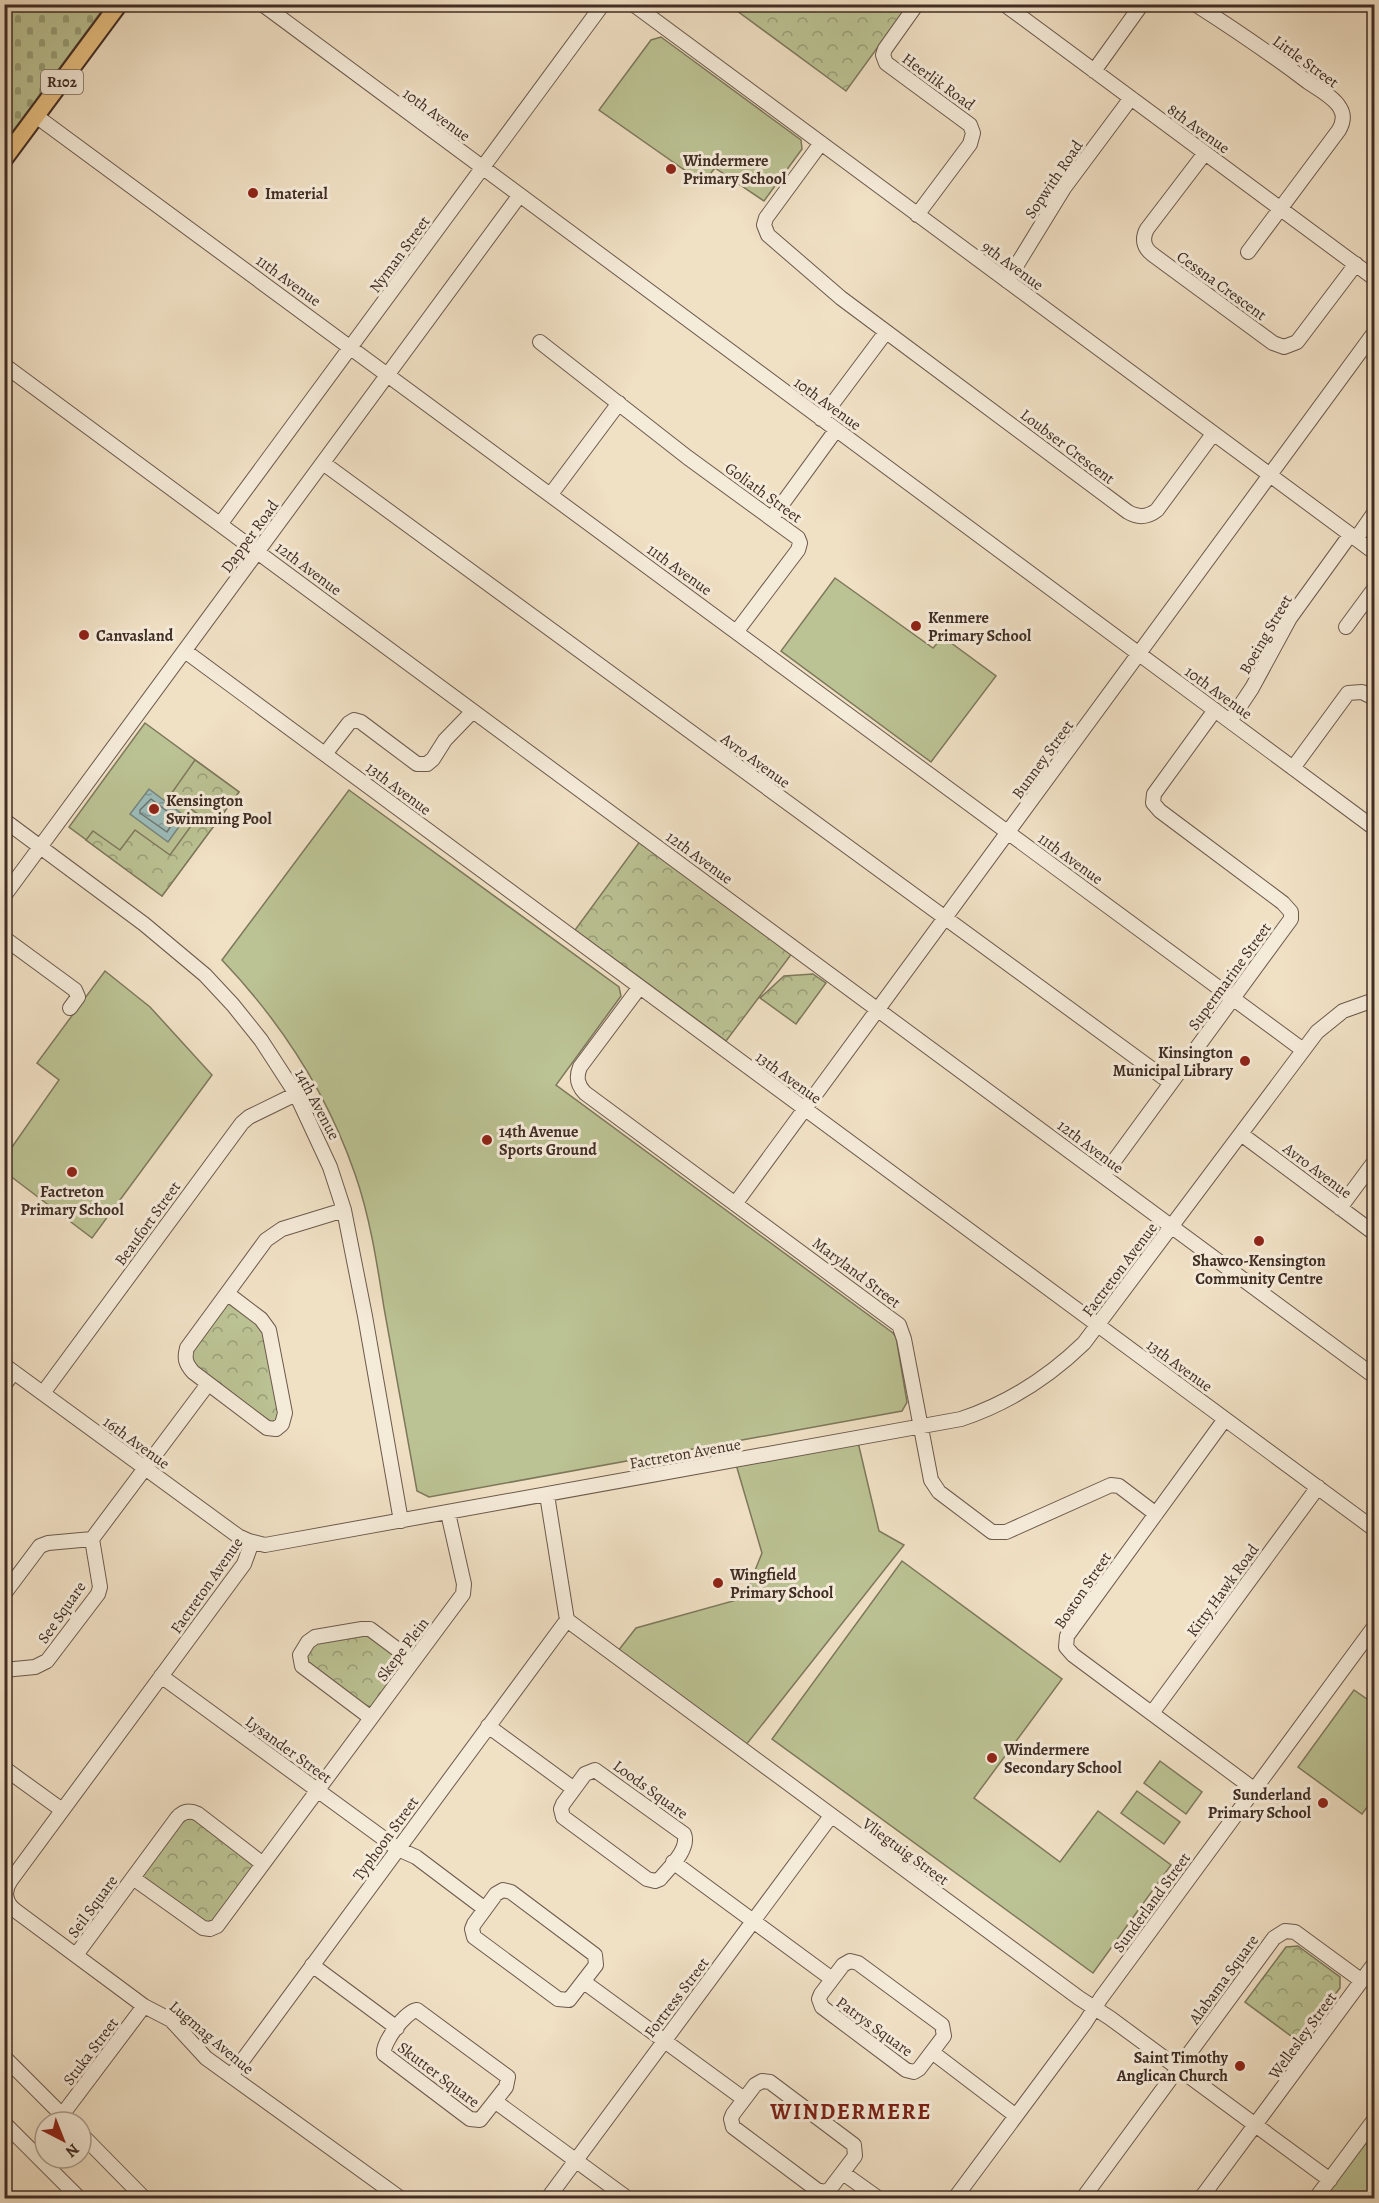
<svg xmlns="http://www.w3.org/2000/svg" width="1379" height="2203" viewBox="0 0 1379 2203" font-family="Alegreya,serif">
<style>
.grass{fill:#bbc293;stroke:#7e785c;stroke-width:1.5}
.forest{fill:url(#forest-crowns);stroke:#7e785c;stroke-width:1.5}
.cemetery{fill:url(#cemetery-stones);stroke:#7e785c;stroke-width:1.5}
.water{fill:url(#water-ripples);stroke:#77837e;stroke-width:1.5}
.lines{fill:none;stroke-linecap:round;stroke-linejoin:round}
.shore{stroke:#6e746f;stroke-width:1.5}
.minor-casing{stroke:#6c5a4d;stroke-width:16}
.major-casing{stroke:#402d25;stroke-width:20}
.minor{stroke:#f5ebd9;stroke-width:14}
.major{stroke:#e8c082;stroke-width:16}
.poi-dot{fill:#8f2418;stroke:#f5ebd9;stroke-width:2}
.labels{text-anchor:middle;stroke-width:6;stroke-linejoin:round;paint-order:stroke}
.shield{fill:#f5ebd9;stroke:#76665b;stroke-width:1.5}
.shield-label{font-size:15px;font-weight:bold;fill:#402d25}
.street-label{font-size:16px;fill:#402d25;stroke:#f5ebd9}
.poi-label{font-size:16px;font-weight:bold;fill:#402d25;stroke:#f5ebd9;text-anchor:start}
.district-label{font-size:22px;font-weight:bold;letter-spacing:1.5px;fill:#7a1f14;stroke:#f5ebd9}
</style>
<defs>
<pattern id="forest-crowns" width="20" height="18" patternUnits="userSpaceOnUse" patternTransform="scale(1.5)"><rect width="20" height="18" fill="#bbc293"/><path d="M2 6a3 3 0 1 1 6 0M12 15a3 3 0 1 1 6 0" fill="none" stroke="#999e78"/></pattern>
<pattern id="cemetery-stones" width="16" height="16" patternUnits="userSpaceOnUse" patternTransform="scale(1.5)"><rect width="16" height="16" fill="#bbc293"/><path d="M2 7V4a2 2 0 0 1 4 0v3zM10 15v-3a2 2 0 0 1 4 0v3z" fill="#999e78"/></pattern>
<pattern id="water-ripples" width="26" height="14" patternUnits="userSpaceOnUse" patternTransform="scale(1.5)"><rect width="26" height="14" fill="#9bbcb9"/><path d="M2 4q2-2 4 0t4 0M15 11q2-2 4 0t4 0" fill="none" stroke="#809996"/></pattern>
</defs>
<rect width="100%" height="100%" fill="#f0e0c4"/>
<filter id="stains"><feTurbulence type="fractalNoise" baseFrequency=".00333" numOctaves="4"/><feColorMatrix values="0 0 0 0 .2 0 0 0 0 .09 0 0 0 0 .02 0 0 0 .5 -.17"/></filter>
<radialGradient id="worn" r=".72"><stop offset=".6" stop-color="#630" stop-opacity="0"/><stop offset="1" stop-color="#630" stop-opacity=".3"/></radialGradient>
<!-- grass -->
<path class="grass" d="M661,37L801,140L802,149L764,201L715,168L703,183L599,110L651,40Z
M835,578L933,648L943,637L996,676L931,762L781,651Z
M145,723L239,792L162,896L69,827Z
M349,790L619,987L621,996L556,1085L893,1333L896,1337L907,1402L902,1411L429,1497L417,1491C406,1430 395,1369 384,1308C377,1263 370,1217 355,1174C327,1093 281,1022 222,960Z
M105,971L150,1007L212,1075L92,1238L5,1172V1157L59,1080L37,1063Z
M857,1438L879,1531L904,1545L742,1750L614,1656L636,1628L744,1598L762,1553L735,1461Z
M902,1561L1062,1679L974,1798L1060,1862L1098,1811L1171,1865L1093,1973L772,1739Z
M1354,1690L1374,1704V1798L1362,1814L1298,1767Z
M1160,1761L1202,1792L1186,1814L1144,1783Z
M1137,1791L1180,1822L1164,1844L1121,1813Z
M1374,2128V2198H1323Z"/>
<!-- forest -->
<path class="forest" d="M903,4L907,7L846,91L729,5Z
M195,760L239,792L162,896L86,840L93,831L120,850L135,830L170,855L199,815L171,794Z
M641,840L793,952L726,1041L575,930Z
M813,974L826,983L796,1024L760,998L784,976Z
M228,1303H232L264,1325L280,1420L269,1423L195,1369L190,1352Z
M365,1633L404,1662V1666L372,1707L366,1708L307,1665L305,1654L311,1644Z
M191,1816L251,1858L255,1867L210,1925L143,1879L142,1875L180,1820Z
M1298,1946L1340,1977V1988L1299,2042L1245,2002L1286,1947Z"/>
<!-- cemetery -->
<path class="cemetery" d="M5,4L106,5L5,142L4,5Z"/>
<!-- water -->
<path class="water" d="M149,789L186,817L168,842L130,814Z"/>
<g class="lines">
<!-- shore -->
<path class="shore" d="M151,799L176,818L167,832L140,813V810Z"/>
<defs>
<path id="minor" d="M262,4L1374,828
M633,4L1374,552
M1004,4L1374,278
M1195,4C1234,29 1271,54 1308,82C1318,89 1334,97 1340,108C1345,116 1343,123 1339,130L1248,252
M1094,71L1142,4
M36,116L1303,1050
M821,143L766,218L764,225L768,235L841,298L1128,512C1138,518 1148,517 1157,510L1213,434
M1205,153L1147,229C1142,238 1143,247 1152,254L1273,343L1284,347L1297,342L1356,264
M917,215L970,144L973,133L970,125L886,63L883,55L885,49L917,4
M1007,281L1064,188L1131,98
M540,342L687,457L798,538L800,543L798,550L737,631
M4,365L1374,1376
M821,419L886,332
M323,463L1171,1083
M551,494L619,403
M772,518L836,430
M221,523L603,4
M1356,539L1374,513
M1346,627L1374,589
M185,651L1374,1529
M1230,721L1252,688L1290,618L1350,535
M325,754L349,723L354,720L361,722L417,764H427L433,759L445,740L473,711
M1293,768L1348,693L1362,692L1374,698
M4,820L144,924L205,975L233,1005L261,1040L296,1094L330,1167L344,1210L365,1316L401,1521
M4,896L519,196
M4,938L75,990L78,997L70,1008
M639,988L580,1067C576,1077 577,1085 585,1093L899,1325L904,1339L931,1480L939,1492L992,1532H1006L1111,1485L1119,1486L1156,1514
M1241,1134L1374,1233
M1103,1176L1291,919V912L1283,903L1160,811L1153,803L1154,794L1215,710
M735,1204L1374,333
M1340,1208L1374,1162
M228,1294L261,1319L269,1330L285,1413L282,1424L276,1429L267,1428L193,1372C186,1364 184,1359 187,1348L266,1240L282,1229L344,1210
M4,1365L238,1536L249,1541L265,1545L961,1419C1009,1403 1048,1378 1084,1343L1317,1032L1343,1011L1374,1000
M4,1385L14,1372
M43,1393L242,1123L249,1117L296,1094
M1225,1419L1067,1636L1066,1647L1073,1655L1255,1790
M547,1495L567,1620L1079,1998L1110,2018L1330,2180
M252,1542L244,1564L11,1880C3,1891 5,1903 16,1911L144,2006L171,2020L206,2058L400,2198
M4,1594L40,1546L48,1543L92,1539
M4,1670L35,1667L47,1661L98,1594L100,1587L92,1539L208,1384
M161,1676L398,1849L416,1857L485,1909
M1152,1713L1318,1487
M371,1718L302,1666L300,1655L308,1642L315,1637L362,1629H370L413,1661
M488,1726L574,1789
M4,1768L62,1810
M595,1770L684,1834C690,1849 669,1868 660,1879L655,1881L647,1879L563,1817L561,1809L563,1804L585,1774Z
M673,1862L832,1979
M133,1878L203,1928L210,1929L217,1926L463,1594L464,1584L448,1513
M503,1890L511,1892L595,1955L596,1965L569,2000L558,1999L474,1937L472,1929L474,1924L496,1894Z
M76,1955L177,1818C183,1811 190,1810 198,1814L263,1864
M850,1961L858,1963L942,2025L944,2036L919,2069L914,2072L906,2070L822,2007L819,1999L821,1994L843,1965Z
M312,1965L397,2028
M584,1982L744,2099
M417,2010L508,2077L506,2087L480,2120L470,2119L384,2054C382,2043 405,2012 417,2010Z
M932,2052L1016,2116
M4,2057L69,2122
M231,2076L567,1620
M762,2081L770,2082L854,2145L855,2156L830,2189L825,2192L817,2190L733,2127L731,2119L733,2114L755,2085Z
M496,2102L627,2198
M62,2115L144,2006
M4,2123L79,2198
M81,2134L144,2198
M843,2173L878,2198
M548,2198L831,1816
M955,2198L1085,2023L1101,1998L1374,1627
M1083,2198L1274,1938L1285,1931L1295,1932L1362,1981
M1201,2198L1374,1964
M1316,2198L1374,2120"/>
<path id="major" d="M4,159L119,4"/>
</defs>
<!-- minor casing -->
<use href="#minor" class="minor-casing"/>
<!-- major casing -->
<use href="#major" class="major-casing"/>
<!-- minor -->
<use href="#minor" class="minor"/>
<!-- major -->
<use href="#major" class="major"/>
</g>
<!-- markers -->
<g class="poi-dot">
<circle cx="671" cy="169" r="6"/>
<circle cx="253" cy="193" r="6"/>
<circle cx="916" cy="626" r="6"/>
<circle cx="84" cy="635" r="6"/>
<circle cx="154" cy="809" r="6"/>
<circle cx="1245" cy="1061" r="6"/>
<circle cx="487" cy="1140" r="6"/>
<circle cx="72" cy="1172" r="6"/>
<circle cx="1259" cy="1241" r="6"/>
<circle cx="718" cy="1583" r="6"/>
<circle cx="992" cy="1758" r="6"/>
<circle cx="1323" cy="1803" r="6"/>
<circle cx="1240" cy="2066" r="6"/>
</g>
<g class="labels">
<!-- shield labels -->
<rect class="shield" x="41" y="70" width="42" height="24" rx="4.5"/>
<g class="shield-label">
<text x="62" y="87">R102</text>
</g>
<!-- street labels -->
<g class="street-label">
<text transform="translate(1306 61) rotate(36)" y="6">Little Street</text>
<text transform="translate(939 81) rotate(36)" y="6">Heerlik Road</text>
<text transform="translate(437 114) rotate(36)" y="6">10th Avenue</text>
<text transform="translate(1199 128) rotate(36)" y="6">8th Avenue</text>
<text transform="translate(1053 179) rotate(-56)" y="6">Sopwith Road</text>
<text transform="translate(399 254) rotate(-54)" y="6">Nyman Street</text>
<text transform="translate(1013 265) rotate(36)" y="6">9th Avenue</text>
<text transform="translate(289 280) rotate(36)" y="6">11th Avenue</text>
<text transform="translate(1222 285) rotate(36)" y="6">Cessna Crescent</text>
<text transform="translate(828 403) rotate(36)" y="6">10th Avenue</text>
<text transform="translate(1068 446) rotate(37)" y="6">Loubser Crescent</text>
<text transform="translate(764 492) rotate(36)" y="6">Goliath Street</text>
<text transform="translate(249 536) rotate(-54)" y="6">Dapper Road</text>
<text transform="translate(309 568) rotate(37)" y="6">12th Avenue</text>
<text transform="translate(680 569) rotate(36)" y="6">11th Avenue</text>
<text transform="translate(1265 634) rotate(-60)" y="6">Boeing Street</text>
<text transform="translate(1219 692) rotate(36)" y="6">10th Avenue</text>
<text transform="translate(1042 759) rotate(-54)" y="6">Bunney Street</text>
<text transform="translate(756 760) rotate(36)" y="6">Avro Avenue</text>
<text transform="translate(399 788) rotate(37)" y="6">13th Avenue</text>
<text transform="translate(700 857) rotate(36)" y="6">12th Avenue</text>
<text transform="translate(1071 858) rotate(36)" y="6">11th Avenue</text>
<text transform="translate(1229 976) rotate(-54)" y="6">Supermarine Street</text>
<text transform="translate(789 1077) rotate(36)" y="6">13th Avenue</text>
<text transform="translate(318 1104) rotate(62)" y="6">14th Avenue</text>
<text transform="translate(1091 1146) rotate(37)" y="6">12th Avenue</text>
<text transform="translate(1318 1170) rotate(37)" y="6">Avro Avenue</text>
<text transform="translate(147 1223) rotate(-54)" y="6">Beaufort Street</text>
<text transform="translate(1119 1269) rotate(-53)" y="6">Factreton Avenue</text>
<text transform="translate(857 1272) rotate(37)" y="6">Maryland Street</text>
<text transform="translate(1180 1365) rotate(36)" y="6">13th Avenue</text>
<text transform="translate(137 1442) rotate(36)" y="6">16th Avenue</text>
<text transform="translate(685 1453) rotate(-10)" y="6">Factreton Avenue</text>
<text transform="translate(206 1585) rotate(-55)" y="6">Factreton Avenue</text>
<text transform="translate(1082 1590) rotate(-56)" y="6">Boston Street</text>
<text transform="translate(1222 1590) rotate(-54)" y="6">Kitty Hawk Road</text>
<text transform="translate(61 1612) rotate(-55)" y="6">See Square</text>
<text transform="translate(402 1649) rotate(-53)" y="6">Skepe Plein</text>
<text transform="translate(289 1749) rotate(36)" y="6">Lysander Street</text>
<text transform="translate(651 1789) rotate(36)" y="6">Loods Square</text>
<text transform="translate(385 1838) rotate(-54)" y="6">Typhoon Street</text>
<text transform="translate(906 1851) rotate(36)" y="6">Vliegtuig Street</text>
<text transform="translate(1151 1902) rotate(-54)" y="6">Sunderland Street</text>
<text transform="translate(92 1906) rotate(-54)" y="6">Seil Square</text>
<text transform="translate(1223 1979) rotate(-54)" y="6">Alabama Square</text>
<text transform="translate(676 1997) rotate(-53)" y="6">Fortress Street</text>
<text transform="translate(875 2026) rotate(36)" y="6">Patrys Square</text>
<text transform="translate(1302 2035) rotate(-54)" y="6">Wellesley Street</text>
<text transform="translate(212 2037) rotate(40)" y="6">Lugmag Avenue</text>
<text transform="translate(90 2051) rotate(-53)" y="6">Stuka Street</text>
<text transform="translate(439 2074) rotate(37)" y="6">Skutter Square</text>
</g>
<!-- poi labels -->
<g class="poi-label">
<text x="683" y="166">Windermere<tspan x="683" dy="18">Primary School</tspan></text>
<text x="265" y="199">Imaterial</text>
<text x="928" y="623">Kenmere<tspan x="928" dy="18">Primary School</tspan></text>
<text x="96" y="641">Canvasland</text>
<text x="166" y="806">Kensington<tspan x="166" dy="18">Swimming Pool</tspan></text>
<text x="1233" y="1058" text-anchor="end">Kinsington<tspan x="1233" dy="18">Municipal Library</tspan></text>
<text x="499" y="1137">14th Avenue<tspan x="499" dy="18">Sports Ground</tspan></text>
<text x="72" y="1197" text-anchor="middle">Factreton<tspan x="72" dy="18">Primary School</tspan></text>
<text x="1259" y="1266" text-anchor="middle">Shawco-Kensington<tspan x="1259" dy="18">Community Centre</tspan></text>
<text x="730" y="1580">Wingfield<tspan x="730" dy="18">Primary School</tspan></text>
<text x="1004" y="1755">Windermere<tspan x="1004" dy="18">Secondary School</tspan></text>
<text x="1311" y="1800" text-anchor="end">Sunderland<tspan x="1311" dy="18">Primary School</tspan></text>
<text x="1228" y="2063" text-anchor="end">Saint Timothy<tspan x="1228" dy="18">Anglican Church</tspan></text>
</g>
<!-- district labels -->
<g class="district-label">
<text x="851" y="2119">WINDERMERE</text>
</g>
</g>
<!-- margin -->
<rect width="1379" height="2203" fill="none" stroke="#f0e0c4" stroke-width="24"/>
<rect x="6" y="6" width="1367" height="2191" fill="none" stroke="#402d25" stroke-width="3"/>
<rect x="12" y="12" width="1355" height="2179" fill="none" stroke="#402d25" stroke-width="1.5"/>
<!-- north arrow -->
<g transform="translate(63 2140) rotate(138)"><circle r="28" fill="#f5ebd9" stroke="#ad9f91" stroke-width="1.5"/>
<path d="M0-4.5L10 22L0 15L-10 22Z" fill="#8f2418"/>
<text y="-9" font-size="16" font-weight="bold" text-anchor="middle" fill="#402d25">N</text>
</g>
<rect width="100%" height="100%" filter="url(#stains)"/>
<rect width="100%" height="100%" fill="url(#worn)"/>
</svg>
